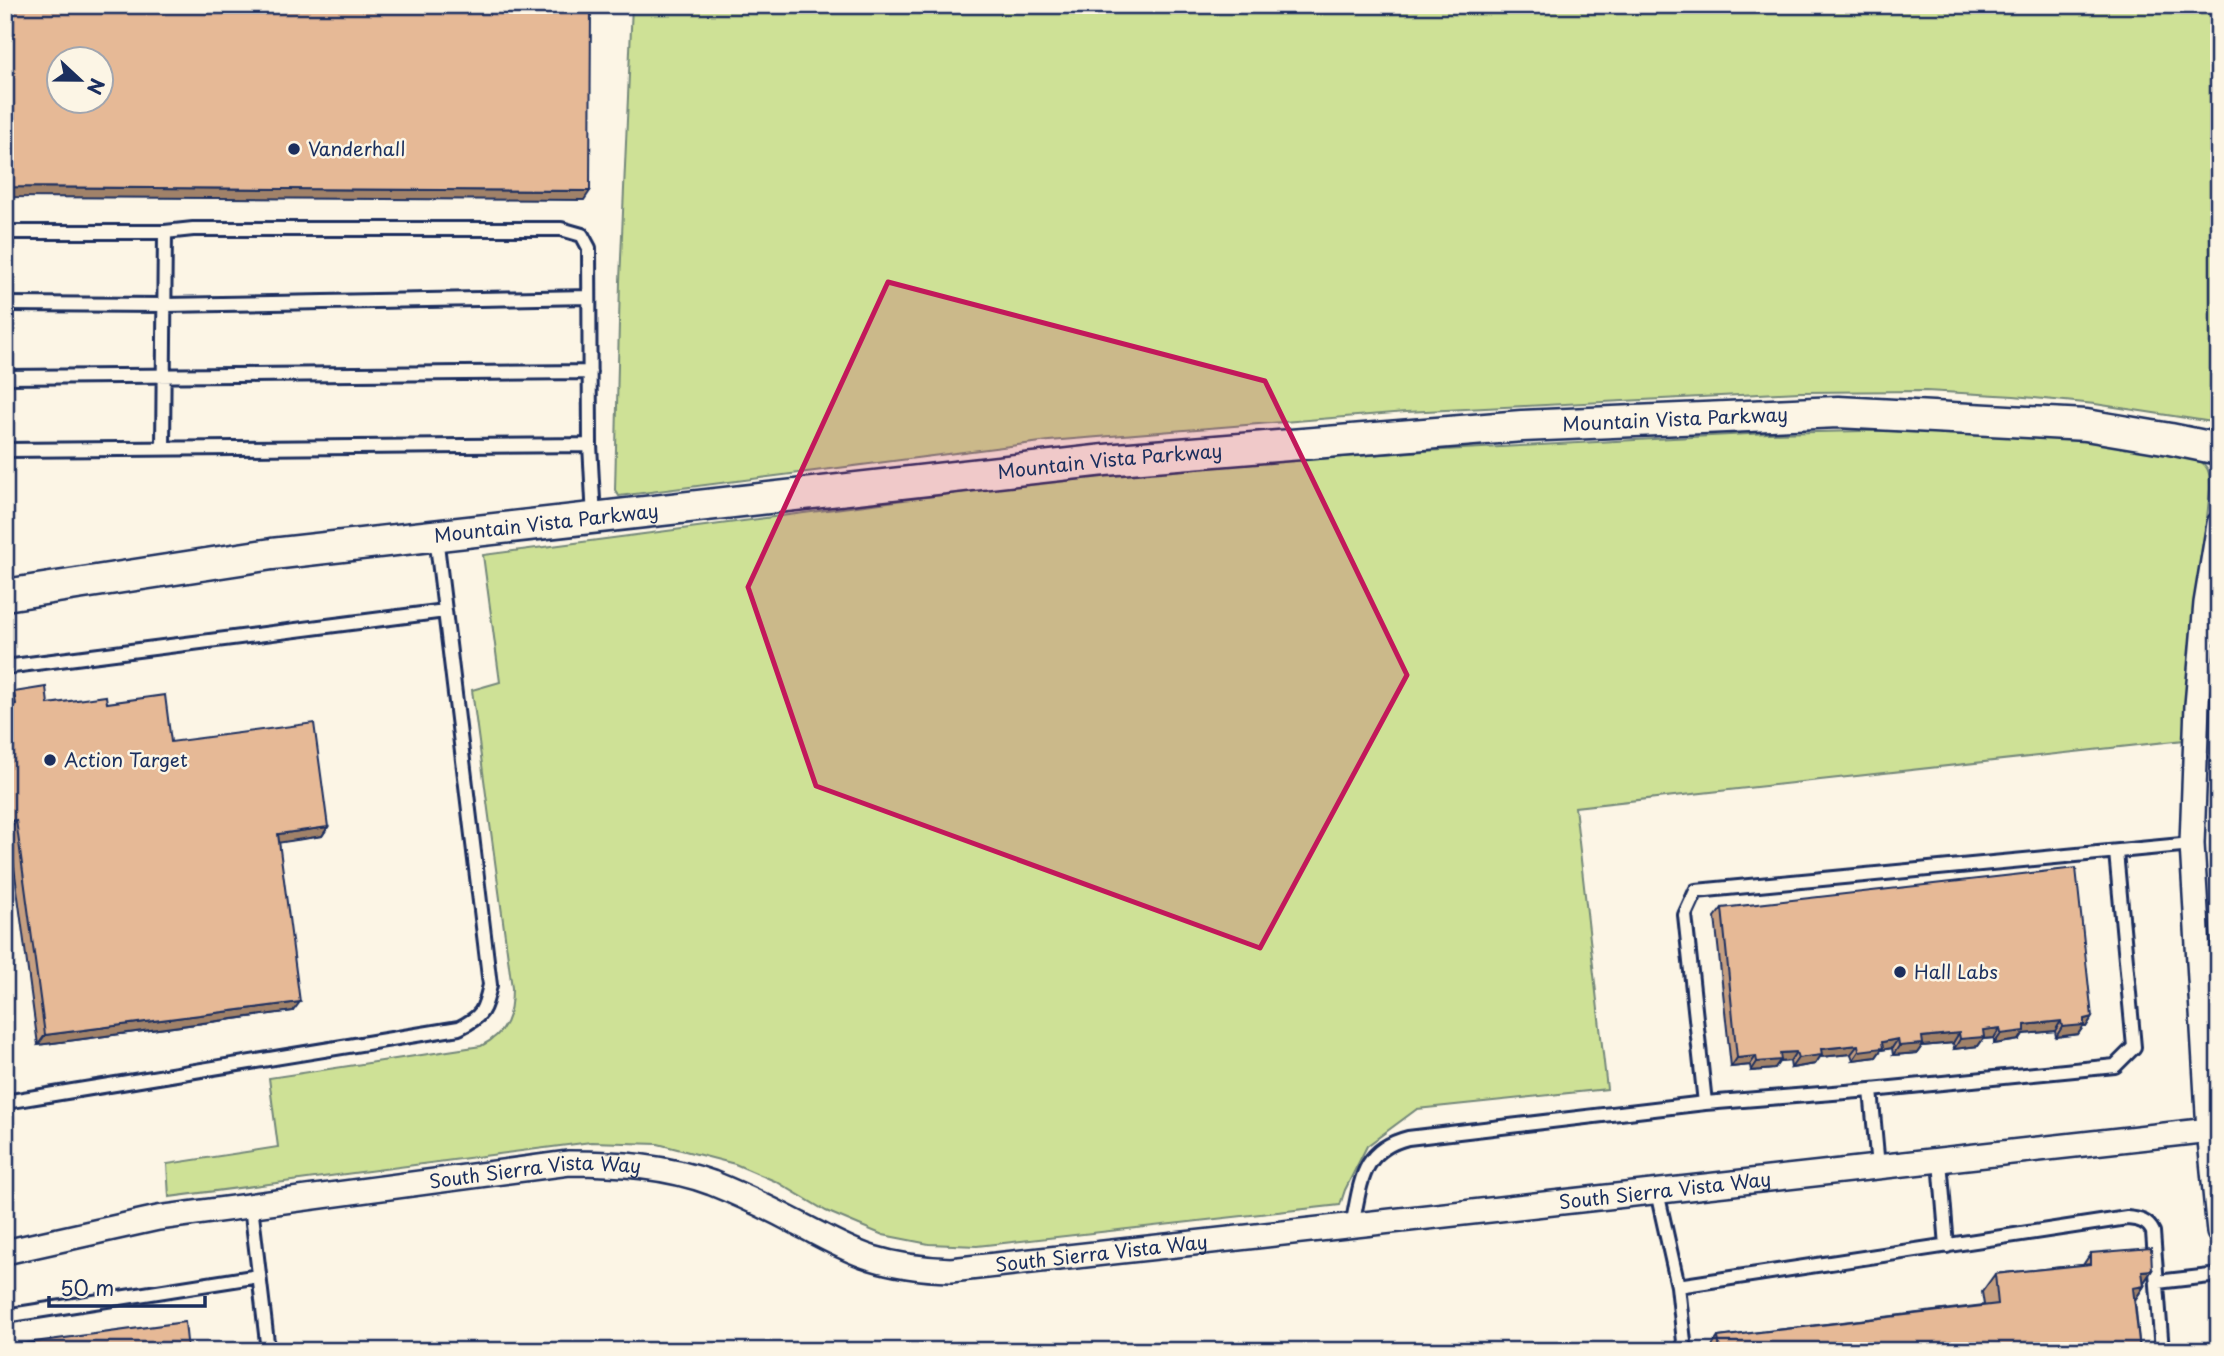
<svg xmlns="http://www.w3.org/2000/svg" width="2224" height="1356" viewBox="0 0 2224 1356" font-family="'Playpen Sans',sans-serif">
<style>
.green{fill:#cee196;stroke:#74887a;stroke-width:2}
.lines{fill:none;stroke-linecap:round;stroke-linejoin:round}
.service-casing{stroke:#1b2f5e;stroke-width:18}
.minor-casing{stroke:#1b2f5e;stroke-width:28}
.tertiary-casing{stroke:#1b2f5e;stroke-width:35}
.service{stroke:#fcf5e5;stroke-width:12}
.minor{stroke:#fcf5e5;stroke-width:23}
.tertiary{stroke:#fcf5e5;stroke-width:30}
.wall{fill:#c69f81;stroke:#1b2f5e;stroke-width:2}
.shaded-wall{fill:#a18269;stroke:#1b2f5e;stroke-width:2}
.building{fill:#e6b996;stroke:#1b2f5e;stroke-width:2;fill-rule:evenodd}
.marked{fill:#c2185b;fill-opacity:0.2;stroke:#c2185b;stroke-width:5;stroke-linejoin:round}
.poi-dot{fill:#1b2f5e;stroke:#fcf5e5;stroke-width:2.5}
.labels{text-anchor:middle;stroke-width:5;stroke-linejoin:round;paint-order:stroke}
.poi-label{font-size:19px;fill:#1b2f5e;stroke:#fcf5e5;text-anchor:start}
.street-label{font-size:19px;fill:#1b2f5e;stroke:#fcf5e5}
</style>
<rect width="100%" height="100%" fill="#fcf5e5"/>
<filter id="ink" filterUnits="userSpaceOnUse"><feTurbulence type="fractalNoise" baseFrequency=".0143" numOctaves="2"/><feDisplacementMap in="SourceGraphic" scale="14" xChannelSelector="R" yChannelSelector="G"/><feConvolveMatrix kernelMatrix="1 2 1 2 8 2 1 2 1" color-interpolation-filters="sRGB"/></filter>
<g filter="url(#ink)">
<!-- green -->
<path class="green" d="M632,5H2219V423L2095,404L2014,396L1926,391L1800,392L1406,412L1049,441L619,496L615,490L620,281Z
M1909,430L2076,440L2191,456C2208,463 2211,472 2210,489L2184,740L1575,807L1607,1089L1417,1109L1367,1146L1345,1190L1340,1205L977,1246L929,1244L883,1235L826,1211L777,1182L735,1164L658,1144L591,1142L169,1197L167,1164L278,1147L269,1078L481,1046C507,1033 512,1015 512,988L472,690L500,682L483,555L1087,476L1425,451L1768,433Z"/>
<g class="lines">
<defs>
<path id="service" d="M5,232H165L193,229H561L582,235L589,248L590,445
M5,304L165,305L589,297
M5,377L590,372
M163,448L165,232
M5,450L590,445L594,518
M5,667L445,611
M2199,682L2219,684
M2116,852L2134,1047L2115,1066L1871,1090L1705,1103L1685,915L1696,891L2192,844
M2199,968H2219
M1871,1090L1878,1167
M5,1102L459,1028C483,1016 484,1011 490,985L436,536
M1940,1161L1947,1246
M1657,1192L1678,1286
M251,1206L268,1351
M1352,1226C1361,1184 1360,1150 1408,1138L1705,1103
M2157,1282L2219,1275
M5,1316L259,1276
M1685,1351L1678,1286L2127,1218C2139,1219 2148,1221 2153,1232L2162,1351"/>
<g id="minor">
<path d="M2219,524L2206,603L2197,705L2192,844L2209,1130L2219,1232"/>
<path id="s1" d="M5,1252L158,1218L569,1163C617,1163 666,1166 712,1183C742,1195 771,1209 799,1224C823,1236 846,1250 872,1258C898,1266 923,1269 951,1270L2219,1129"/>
</g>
<g id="tertiary">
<path id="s2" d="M5,595L272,554L1105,460L1522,426L1838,412L2086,425L2170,439L2219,449"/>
</g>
</defs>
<!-- service casing -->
<use href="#service" class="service-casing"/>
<!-- minor casing -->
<use href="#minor" class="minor-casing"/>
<!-- tertiary casing -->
<use href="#tertiary" class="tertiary-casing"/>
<!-- service -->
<use href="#service" class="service"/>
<!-- minor -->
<use href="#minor" class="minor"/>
<!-- tertiary -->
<use href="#tertiary" class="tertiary"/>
</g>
<!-- wall -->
<path class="wall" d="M14,692L48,704L107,703L171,742L328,827L322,836L279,842L293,1011L38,1045L9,830H5V714L9,709L8,701Z
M1722,908L2092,1017L2086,1027H2083L2078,1034L2056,1037L2055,1031L2023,1034L2019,1040L1994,1044V1038L1983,1039L1978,1046L1954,1049L1953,1043L1922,1046L1917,1053L1893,1055L1892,1048L1881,1050L1876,1057L1853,1060L1851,1054L1820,1057L1815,1064L1791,1068L1790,1061L1779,1062L1774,1069L1751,1071L1750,1065L1731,1067L1715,917Z
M2091,1253L2152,1270L2144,1282V1286L2135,1300L2140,1351H1709L1718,1337L1984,1305L1982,1292L1995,1274L2083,1265Z"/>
<!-- shaded-wall -->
<path class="shaded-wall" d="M5,187L590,191L584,200L5,197Z
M16,820L9,830H5V822Z
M328,827L322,836L271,844L278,834Z
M300,1002L293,1011L38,1045L45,1035Z
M2092,1017L2086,1027H2083L2078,1034L2056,1037L2062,1027L2084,1019Z
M2061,1021L2055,1031L2023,1034L2019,1040L1994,1044L2001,1034L2025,1025Z
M2000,1028L1994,1038L1983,1039L1978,1046L1954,1049L1960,1039L1983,1030Z
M1959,1033L1953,1043L1922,1046L1917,1053L1893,1055L1899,1046L1922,1037Z
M1898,1039L1892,1048L1881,1050L1876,1057L1853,1060L1859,1051L1882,1042Z
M1858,1045L1851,1054L1820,1057L1815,1064L1791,1068L1798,1058L1821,1049Z
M1796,1052L1790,1061L1779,1062L1774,1069L1751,1071L1757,1062L1780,1053Z
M1756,1056L1750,1065L1731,1067L1737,1058Z
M2152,1270L2141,1287L2144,1286L2132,1304L2121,1306L2142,1271Z"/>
<!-- building -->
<path class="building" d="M5,5H591L590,191L5,187ZM60,60H102V102H60Z
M46,687L48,704L106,696L107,703L165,695L171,742L314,723L328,827L278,834L300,1002L45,1035L16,820L5,822V716L13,715L12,705L16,704L14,692Z
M2076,868L2092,1017L2084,1019V1025L2062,1027L2061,1021L2025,1025V1031L2001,1034L2000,1028L1983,1030L1984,1037L1960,1039L1959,1033L1922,1037L1923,1044L1899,1046L1898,1039L1882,1042L1883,1048L1859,1051L1858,1045L1821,1049L1822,1055L1798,1058L1796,1052L1780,1053L1781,1060L1757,1062L1756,1056L1737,1058L1722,908Z
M2151,1248L2152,1270L2142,1271L2144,1286L2133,1288L2140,1351H1720L1718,1337L1998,1304L1995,1274L2091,1264V1253Z
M185,1322L188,1351H5V1346Z"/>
</g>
<!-- marked area -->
<path class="marked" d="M888,282L1265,381L1407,675L1260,948L816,786L748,587Z"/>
<!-- markers -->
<g class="poi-dot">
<circle cx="294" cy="149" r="7"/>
<circle cx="50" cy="760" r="7"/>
<circle cx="1900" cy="972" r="7"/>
</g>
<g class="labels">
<!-- poi labels -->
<g class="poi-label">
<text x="308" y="156">Vanderhall</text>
<text x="64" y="767">Action Target</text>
<text x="1914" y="979">Hall Labs</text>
</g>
<!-- street labels -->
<g class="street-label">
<text dy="7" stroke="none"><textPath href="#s2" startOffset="1680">Mountain Vista Parkway</textPath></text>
<text dy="7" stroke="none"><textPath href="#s2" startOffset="1113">Mountain Vista Parkway</textPath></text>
<text dy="7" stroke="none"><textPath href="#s2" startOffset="546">Mountain Vista Parkway</textPath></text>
<text dy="7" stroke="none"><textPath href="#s1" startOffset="537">South Sierra Vista Way</textPath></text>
<text dy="7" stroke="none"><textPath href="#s1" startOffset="1692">South Sierra Vista Way</textPath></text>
<text dy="7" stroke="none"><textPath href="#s1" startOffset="1125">South Sierra Vista Way</textPath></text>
</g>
</g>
<!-- margin -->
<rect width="2224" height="1356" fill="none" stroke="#fcf5e5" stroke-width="28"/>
<rect x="14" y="14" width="2196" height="1328" fill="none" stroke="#1b2f5e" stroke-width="2.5" filter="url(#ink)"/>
<!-- north arrow -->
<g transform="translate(80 80) rotate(112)"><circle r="33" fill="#fcf5e5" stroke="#a2a6af" stroke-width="2"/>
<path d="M0-5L12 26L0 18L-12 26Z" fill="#1b2f5e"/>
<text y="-10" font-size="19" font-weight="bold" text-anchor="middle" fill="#1b2f5e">N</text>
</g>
<!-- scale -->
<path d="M49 1296v10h156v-10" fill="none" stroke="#1b2f5e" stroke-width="3.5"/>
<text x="60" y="1296" font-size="21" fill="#1b2f5e" stroke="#fcf5e5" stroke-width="5" paint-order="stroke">50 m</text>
</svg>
